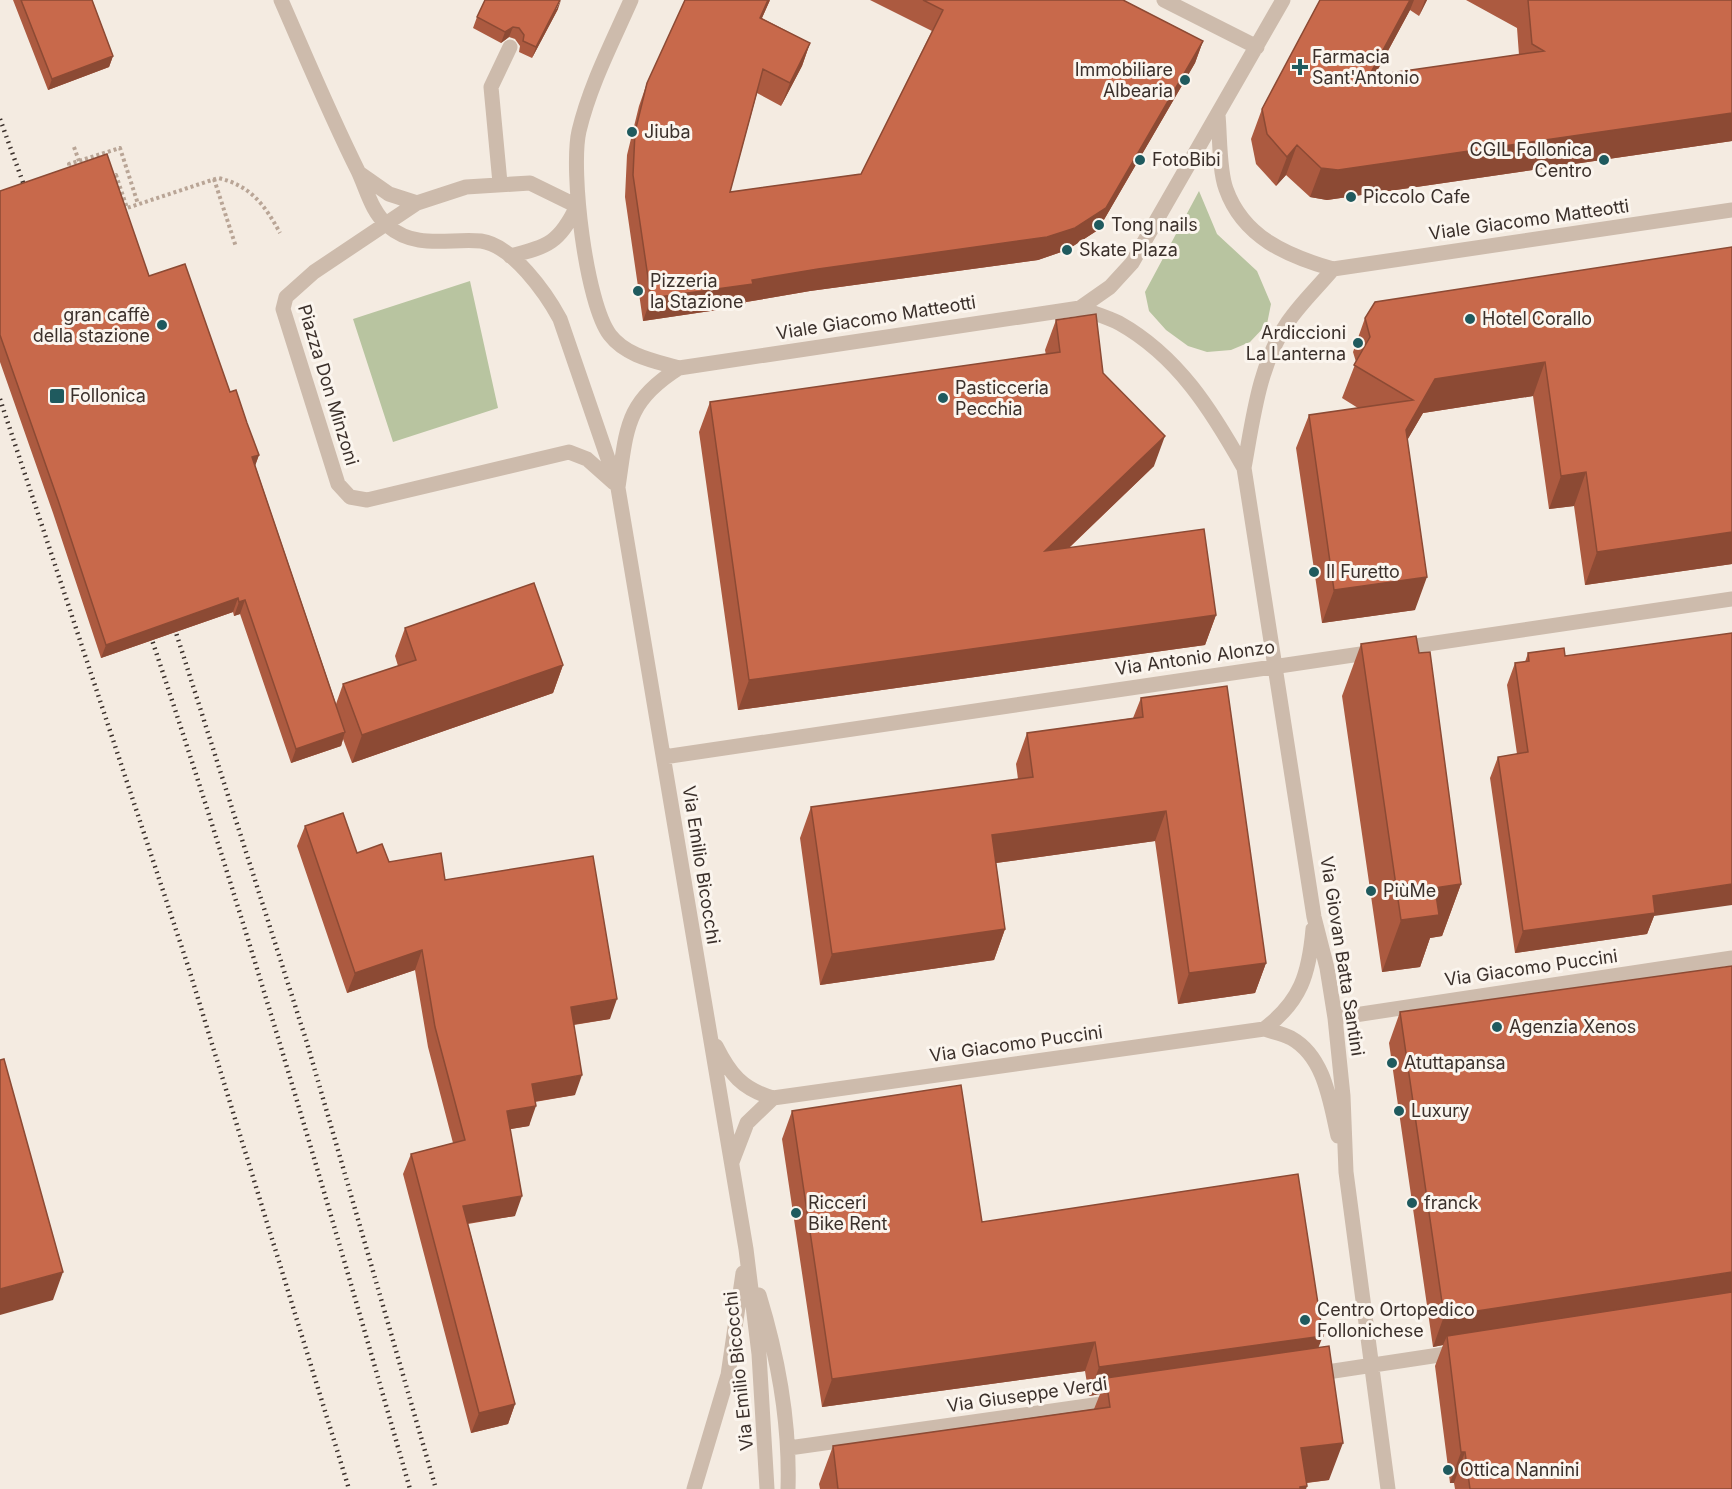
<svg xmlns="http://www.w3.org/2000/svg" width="1732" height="1489" viewBox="0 0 1732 1489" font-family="Inter,sans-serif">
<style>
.green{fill:#b8c4a0}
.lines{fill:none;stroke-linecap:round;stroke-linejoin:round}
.path{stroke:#b9a596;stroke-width:4;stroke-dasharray:3 3;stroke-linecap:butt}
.minor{stroke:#cdbbac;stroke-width:15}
.rail{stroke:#3b302b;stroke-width:4.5;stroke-dasharray:1.5 4.5;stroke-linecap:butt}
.wall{fill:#ac5a40}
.shaded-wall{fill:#8c4a34}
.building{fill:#c8694b;stroke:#8c4a34;stroke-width:1.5}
.poi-dot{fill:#1f5a5e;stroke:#fbf5ee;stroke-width:2}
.labels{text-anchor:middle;stroke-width:6;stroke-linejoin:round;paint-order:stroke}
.poi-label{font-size:18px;fill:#3b302b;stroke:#fbf5ee;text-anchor:start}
.street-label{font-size:18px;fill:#3b302b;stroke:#fbf5ee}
</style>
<rect width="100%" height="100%" fill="#f4ebe1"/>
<!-- green -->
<path class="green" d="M1199,191L1217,234L1257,271L1271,304L1267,324L1250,342L1231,350L1207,352L1188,346L1166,330L1149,311L1145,292Z
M470,281L498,408L393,442L353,319Z"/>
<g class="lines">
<!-- path -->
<path class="path" d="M74,147L79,161
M71,171L69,164L120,148L138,204
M110,177L116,175L127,208L218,178C250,185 265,205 280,233
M214,179L236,247"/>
<!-- minor -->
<path class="minor" d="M281,0C306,57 330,115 358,171C367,190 371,211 388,226C416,250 449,238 481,241C512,245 546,293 560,319L618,488L746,1249L759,1354L767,1489
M631,0C612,43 590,85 579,131C570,170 586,304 610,335C626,356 655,361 679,368L1080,308C1093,313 1107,317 1119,323C1178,356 1212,411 1244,468
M1164,0L1257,47
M1218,115C1220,136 1219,170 1226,189C1243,237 1287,256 1333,269L1732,210
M359,173L389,194L417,203
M500,183L491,87L510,47
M577,206L530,183L466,187L417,203L314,272L286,297L283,309L338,484L350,497L367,500L569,452L587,459L614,483
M510,256C548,247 560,242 577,206
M1333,269C1318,287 1300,304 1288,322C1259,364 1253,419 1244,468L1314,917L1327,968L1335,1018L1343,1096L1346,1172L1388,1489
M1080,308L1110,287L1132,263L1283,0
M618,487C627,428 625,402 679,368
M664,757L1732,599
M1335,1018L1732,958
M1264,1029C1301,1001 1309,974 1313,929
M716,1046C730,1074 742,1089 773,1098L1264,1029C1273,1032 1283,1034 1291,1038C1325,1057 1330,1102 1338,1136
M732,1162L747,1123L773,1098
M759,1295C778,1357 790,1424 788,1489
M1314,1374L1459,1352
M789,1448L1115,1402
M694,1489L728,1375L743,1273"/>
<!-- rail -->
<path class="rail" d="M0,119L29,199
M0,399L188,966L349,1489
M171,617L307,1043L436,1489
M147,625C243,911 327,1199 410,1489"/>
</g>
<!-- wall -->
<path class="wall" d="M13,0H92L113,56L109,67L48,90Z
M770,0L762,18L810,43L802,66L781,106L757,93L730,192L861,174L932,31L870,0H1123L1203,41L1195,63L1098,230L1067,250L1038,260L810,291L746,302L744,306L643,321L625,197L627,155L639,106L647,83Z
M1320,0H1427L1419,16L1410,10L1375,75L1519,55L1517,28L1466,0H1732V141L1327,200L1310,197L1286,175L1276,186L1256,164L1251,139L1262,109Z
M558,9L532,58L519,52L520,46L515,39L509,37L501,43L473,28L477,17Z
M0,191L149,276L230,392L259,455L255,465L336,704L343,684L398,666L395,656L405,628L563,665L553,693L352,763L343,739L341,746L291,763L240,614L234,616L233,612L101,658L53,513L0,362Z
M1732,247V564L1585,585L1574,506L1549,509L1533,396L1423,413L1407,440L1415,610L1322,623L1296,448L1309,415L1358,408L1342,398L1356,362L1353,352L1365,318Z
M1056,320L1103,373L1154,466L1069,548L1216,615L1205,645L738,710L699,432L710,402L1046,355L1045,350Z
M1361,644L1461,884L1442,936L1430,938L1420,967L1382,972L1342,696Z
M1528,653L1565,656L1654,916L1647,934L1515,953L1490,778L1498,757L1517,754L1507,685L1515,663L1525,662Z
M1141,698L1266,963L1255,993L1178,1004L1155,841L996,863L1005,929L994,960L820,985L800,838L811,807L1018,779L1016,764L1027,733L1133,718Z
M305,826L357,853L389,862L445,880L610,1019L574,1025L575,1095L535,1102L529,1126L510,1129L515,1216L468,1224L515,1404L508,1424L471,1433L403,1174L411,1154L453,1143L428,1047L415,970L347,993L297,846Z
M1400,1012L1732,1489H1455L1454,1483H1450L1435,1366L1443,1345L1433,1347L1389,1043Z
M792,1111L982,1222L1318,1348L1329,1480L1307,1483L1306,1489H820L819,1484L833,1446L1094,1409L1100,1394L1089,1396L1085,1371L822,1407L782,1139Z"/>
<!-- shaded-wall -->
<path class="shaded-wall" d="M561,0L558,9L532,58L536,47Z
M768,0H770L752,40L760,18Z
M1410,0H1414L1410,10L1358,106L1369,76Z
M1425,0H1427L1419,16Z
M513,27L509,37L501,43L505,32Z
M1203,41L1195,63L1098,230L1067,250L1038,260L810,291L746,302L744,306L643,321L651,298L752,280Z
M810,43L802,66L781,106L790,83Z
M113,56L109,67L48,90L52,79Z
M1732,113V141L1327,200L1310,197L1321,168Z
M1297,145L1286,175L1276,186L1287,157Z
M1545,362L1533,396L1423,413L1394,463L1406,430L1435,379Z
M1165,436L1154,466L1034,581L1045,551Z
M259,455L254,469L252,457Z
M1586,472L1574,506L1549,509L1561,476Z
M1732,532V564L1585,585L1597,552Z
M1427,577L1415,610L1322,623L1334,590Z
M238,598L233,612L101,658L106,645Z
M245,600L240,614L234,616L239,602Z
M1216,615L1205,645L738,710L749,680Z
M563,665L553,693L352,763L362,735Z
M345,732L341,746L291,763L296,749Z
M1166,811L1155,841L981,865L992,835Z
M1461,884L1442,936L1430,938L1420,967L1382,972L1401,920L1435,888Z
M1732,884V905L1654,916L1647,934L1515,953L1523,931L1653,896Z
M1005,929L994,960L820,985L832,954Z
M422,950L415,970L347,993L355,973Z
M1266,963L1255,993L1178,1004L1189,973Z
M617,999L610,1019L564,1026L571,1007Z
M582,1075L575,1095L525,1103L532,1084Z
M536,1106L529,1126L500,1131L507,1111Z
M522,1196L515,1216L456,1225L463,1206Z
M63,1272L53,1300L0,1315V1289Z
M1732,1272V1297L1447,1336L1443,1345L1433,1347L1444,1316Z
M1323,1336L1312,1364L1106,1378L1100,1394L1089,1396L1099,1367Z
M1095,1342L1085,1371L822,1407L832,1379Z
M515,1404L508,1424L471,1433L479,1413Z
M1343,1443L1329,1480L1287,1485L1301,1448Z
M1461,1452H1465L1454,1483H1450Z
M1307,1486L1306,1489H1299L1300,1487Z"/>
<!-- building -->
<path class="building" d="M21,0H92L113,56L52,79Z
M485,0H560L536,47L523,41L524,35L519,28L513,27L505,32L477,17Z
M685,0H768L760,18L810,43L790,83L763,69L730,192L861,174L943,10L923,0H1123L1203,41L1106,208L1075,228L1047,237L818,269L752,280L753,284L651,298L633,175L635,132L647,83Z
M1320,0H1410L1369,76L1544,51L1532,44L1528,0H1732V113L1338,170L1321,168L1297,145L1287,157L1267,134L1262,109Z
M107,154L149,276L185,264L230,392L236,390L247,423L259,455L252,457L345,732L296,749L245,600L239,602L238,598L106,645L58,500L0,335V191Z
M1732,247V532L1597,552L1586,472L1561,476L1545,362L1435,379L1406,430L1427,577L1334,590L1309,415L1413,400L1354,365L1370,337L1365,318L1375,302Z
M1096,314L1103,373L1165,436L1045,551L1204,529L1216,615L749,680L710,402L1060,352L1056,320Z
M534,583L563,665L362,735L343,684L416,660L405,628Z
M1732,633V884L1653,896L1655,913L1523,931L1498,757L1528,752L1515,663L1529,661L1528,653L1564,648L1565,656Z
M1416,636L1419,653L1430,652L1461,884L1435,888L1439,915L1401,920L1361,644Z
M1227,686L1266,963L1189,973L1166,811L992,835L1005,929L832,954L811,807L1033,777L1027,733L1143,717L1141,698Z
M343,813L357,853L382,844L389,862L441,853L445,880L593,856L617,999L571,1007L582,1075L532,1084L536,1106L507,1111L522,1196L463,1206L515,1404L479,1413L411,1154L465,1140L435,1027L422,950L355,973L305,826Z
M1732,966V1272L1444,1316L1400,1012Z
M4,1059L63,1272L0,1289V1060Z
M961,1085L982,1222L1298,1174L1323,1336L1099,1367L1095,1342L832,1379L792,1111Z
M1732,1292V1489H1470L1465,1452H1461L1447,1336Z
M1329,1346L1343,1443L1301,1448L1307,1486L1300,1487V1489H838L833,1446L1110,1407L1106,1378Z"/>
<!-- markers -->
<g class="poi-dot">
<path d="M1297 58h6v6h6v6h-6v6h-6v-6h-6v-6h6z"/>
<circle cx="1185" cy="80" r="6"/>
<circle cx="632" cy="132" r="6"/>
<circle cx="1140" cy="160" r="6"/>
<circle cx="1604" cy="160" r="6"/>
<circle cx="1351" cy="197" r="6"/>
<circle cx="1099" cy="225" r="6"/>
<circle cx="1067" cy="250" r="6"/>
<circle cx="638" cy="291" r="6"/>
<circle cx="1470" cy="319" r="6"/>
<circle cx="162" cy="325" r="6"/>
<circle cx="1358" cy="343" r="6"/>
<rect x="49" y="388" width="16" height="16" rx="3"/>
<circle cx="943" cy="398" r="6"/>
<circle cx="1314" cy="572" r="6"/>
<circle cx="1371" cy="891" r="6"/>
<circle cx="1497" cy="1027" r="6"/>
<circle cx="1392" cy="1063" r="6"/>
<circle cx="1399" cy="1111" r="6"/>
<circle cx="1412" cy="1203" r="6"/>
<circle cx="796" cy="1213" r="6"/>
<circle cx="1305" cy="1320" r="6"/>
<circle cx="1448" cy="1470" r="6"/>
</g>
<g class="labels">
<!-- poi labels -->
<g class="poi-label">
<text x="1312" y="63">Farmacia<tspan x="1312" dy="21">Sant'Antonio</tspan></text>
<text x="1173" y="76" text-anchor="end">Immobiliare<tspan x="1173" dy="21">Albearia</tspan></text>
<text x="644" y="138">Jiuba</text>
<text x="1592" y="156" text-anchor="end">CGIL Follonica<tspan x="1592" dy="21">Centro</tspan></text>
<text x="1152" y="166">FotoBibi</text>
<text x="1363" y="203">Piccolo Cafe</text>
<text x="1111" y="231">Tong nails</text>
<text x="1079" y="256">Skate Plaza</text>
<text x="650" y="287">Pizzeria<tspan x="650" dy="21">la Stazione</tspan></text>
<text x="150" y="321" text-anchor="end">gran caffè<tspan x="150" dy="21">della stazione</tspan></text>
<text x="1482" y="325">Hotel Corallo</text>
<text x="1346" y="339" text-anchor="end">Ardiccioni<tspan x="1346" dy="21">La Lanterna</tspan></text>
<text x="955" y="394">Pasticceria<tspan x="955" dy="21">Pecchia</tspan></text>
<text x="70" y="402">Follonica</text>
<text x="1326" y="578">Il Furetto</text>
<text x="1383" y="897">PiùMe</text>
<text x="1509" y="1033">Agenzia Xenos</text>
<text x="1404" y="1069">Atuttapansa</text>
<text x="1411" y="1117">Luxury</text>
<text x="808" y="1209">Ricceri<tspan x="808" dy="21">Bike Rent</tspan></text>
<text x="1424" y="1209">franck</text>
<text x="1317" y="1316">Centro Ortopedico<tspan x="1317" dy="21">Follonichese</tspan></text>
<text x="1460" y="1476">Ottica Nannini</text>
</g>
<!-- street labels -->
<g class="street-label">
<text transform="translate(1529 220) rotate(-8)" y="6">Viale Giacomo Matteotti</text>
<text transform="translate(876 318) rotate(-9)" y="6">Viale Giacomo Matteotti</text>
<text transform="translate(328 385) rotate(73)" y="6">Piazza Don Minzoni</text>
<text transform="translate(1195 658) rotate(-8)" y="6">Via Antonio Alonzo</text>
<text transform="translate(701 865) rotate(81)" y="6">Via Emilio Bicocchi</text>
<text transform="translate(1342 956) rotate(81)" y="6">Via Giovan Batta Santini</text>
<text transform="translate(1531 968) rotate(-8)" y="6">Via Giacomo Puccini</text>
<text transform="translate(1016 1044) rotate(-8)" y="6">Via Giacomo Puccini</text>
<text transform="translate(739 1371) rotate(-96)" y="6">Via Emilio Bicocchi</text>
<text transform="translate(1027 1395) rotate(-8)" y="6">Via Giuseppe Verdi</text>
</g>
</g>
</svg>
